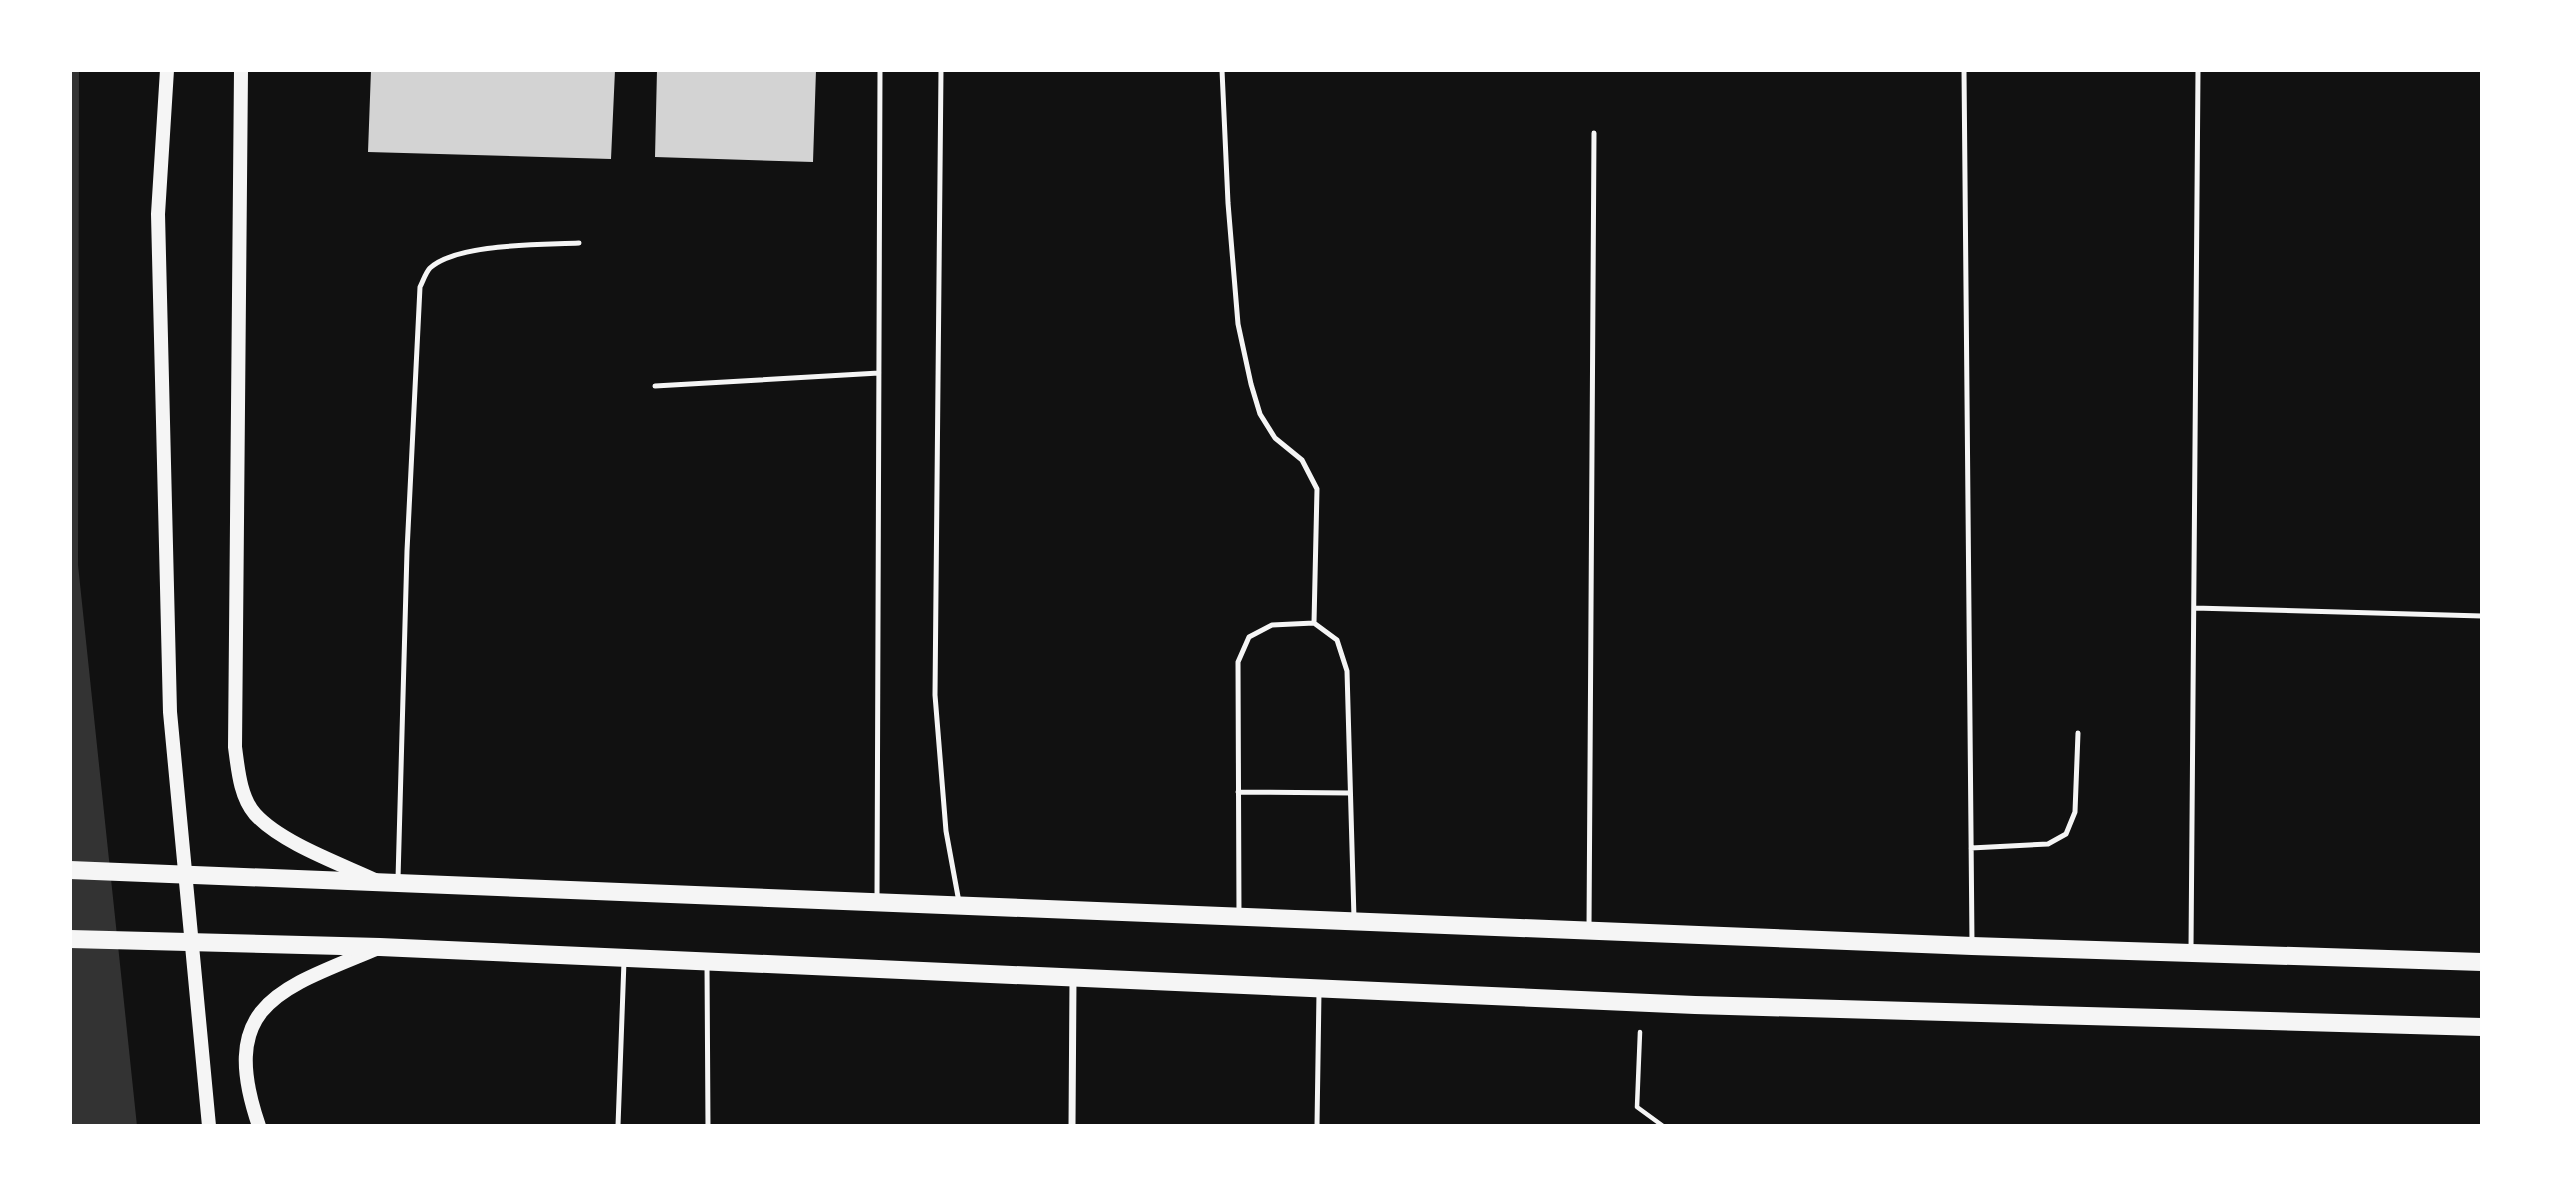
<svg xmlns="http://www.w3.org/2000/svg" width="2552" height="1196" viewBox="0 0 2552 1196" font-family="Signika,sans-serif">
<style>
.water{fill:#333}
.building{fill:#d3d3d3}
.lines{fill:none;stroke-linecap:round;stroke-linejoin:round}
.path{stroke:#f5f5f5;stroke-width:4.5}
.service{stroke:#f5f5f5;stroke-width:5}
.minor{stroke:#f5f5f5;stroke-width:7}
.secondary{stroke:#f5f5f5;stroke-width:14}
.primary{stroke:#f5f5f5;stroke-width:18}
</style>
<rect width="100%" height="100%" fill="#111"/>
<!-- water -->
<path class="water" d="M70,70H79L78,565L137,1126H70Z"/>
<!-- building -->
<path class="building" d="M371,70H615L611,159L368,152Z
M657,70H816L813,162L655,157Z"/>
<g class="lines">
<!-- path -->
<path class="path" d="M1640,1032L1637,1107L1663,1126"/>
<!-- service -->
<path class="service" d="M941,70L935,695L946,831L959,902
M1222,70L1228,203L1238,324L1251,384L1260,414L1275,438L1302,460L1317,489L1314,623L1337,640L1347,671L1354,918
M1964,70L1972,942
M655,386L879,373
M2194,608L2482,616
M1238,792L1350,793
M1971,848L2048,844L2066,834L2075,812L2078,733
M398,879L407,551L420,287C423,281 426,272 430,268C458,243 542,245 579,243
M877,899L880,70
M1239,914L1238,662L1249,637L1272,625L1314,623
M1589,928L1594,133
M2191,949L2198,70
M707,965L708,1126
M618,1126L624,961
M1317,1126L1319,992"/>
<!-- minor -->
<path class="minor" d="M1072,1126L1073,980"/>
<!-- secondary -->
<path class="secondary" d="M167,70L158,214L170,712L209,1126
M241,70L235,747C238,769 240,797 255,814C281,843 341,864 377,881
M259,1126C217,1004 280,989 376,949"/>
<!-- primary -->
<path class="primary" d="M70,870L1972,946L2482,962
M70,939L380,947L1695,1005L2482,1027"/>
</g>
<!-- border -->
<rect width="2552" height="1196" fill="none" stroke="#ffffff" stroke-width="144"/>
</svg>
